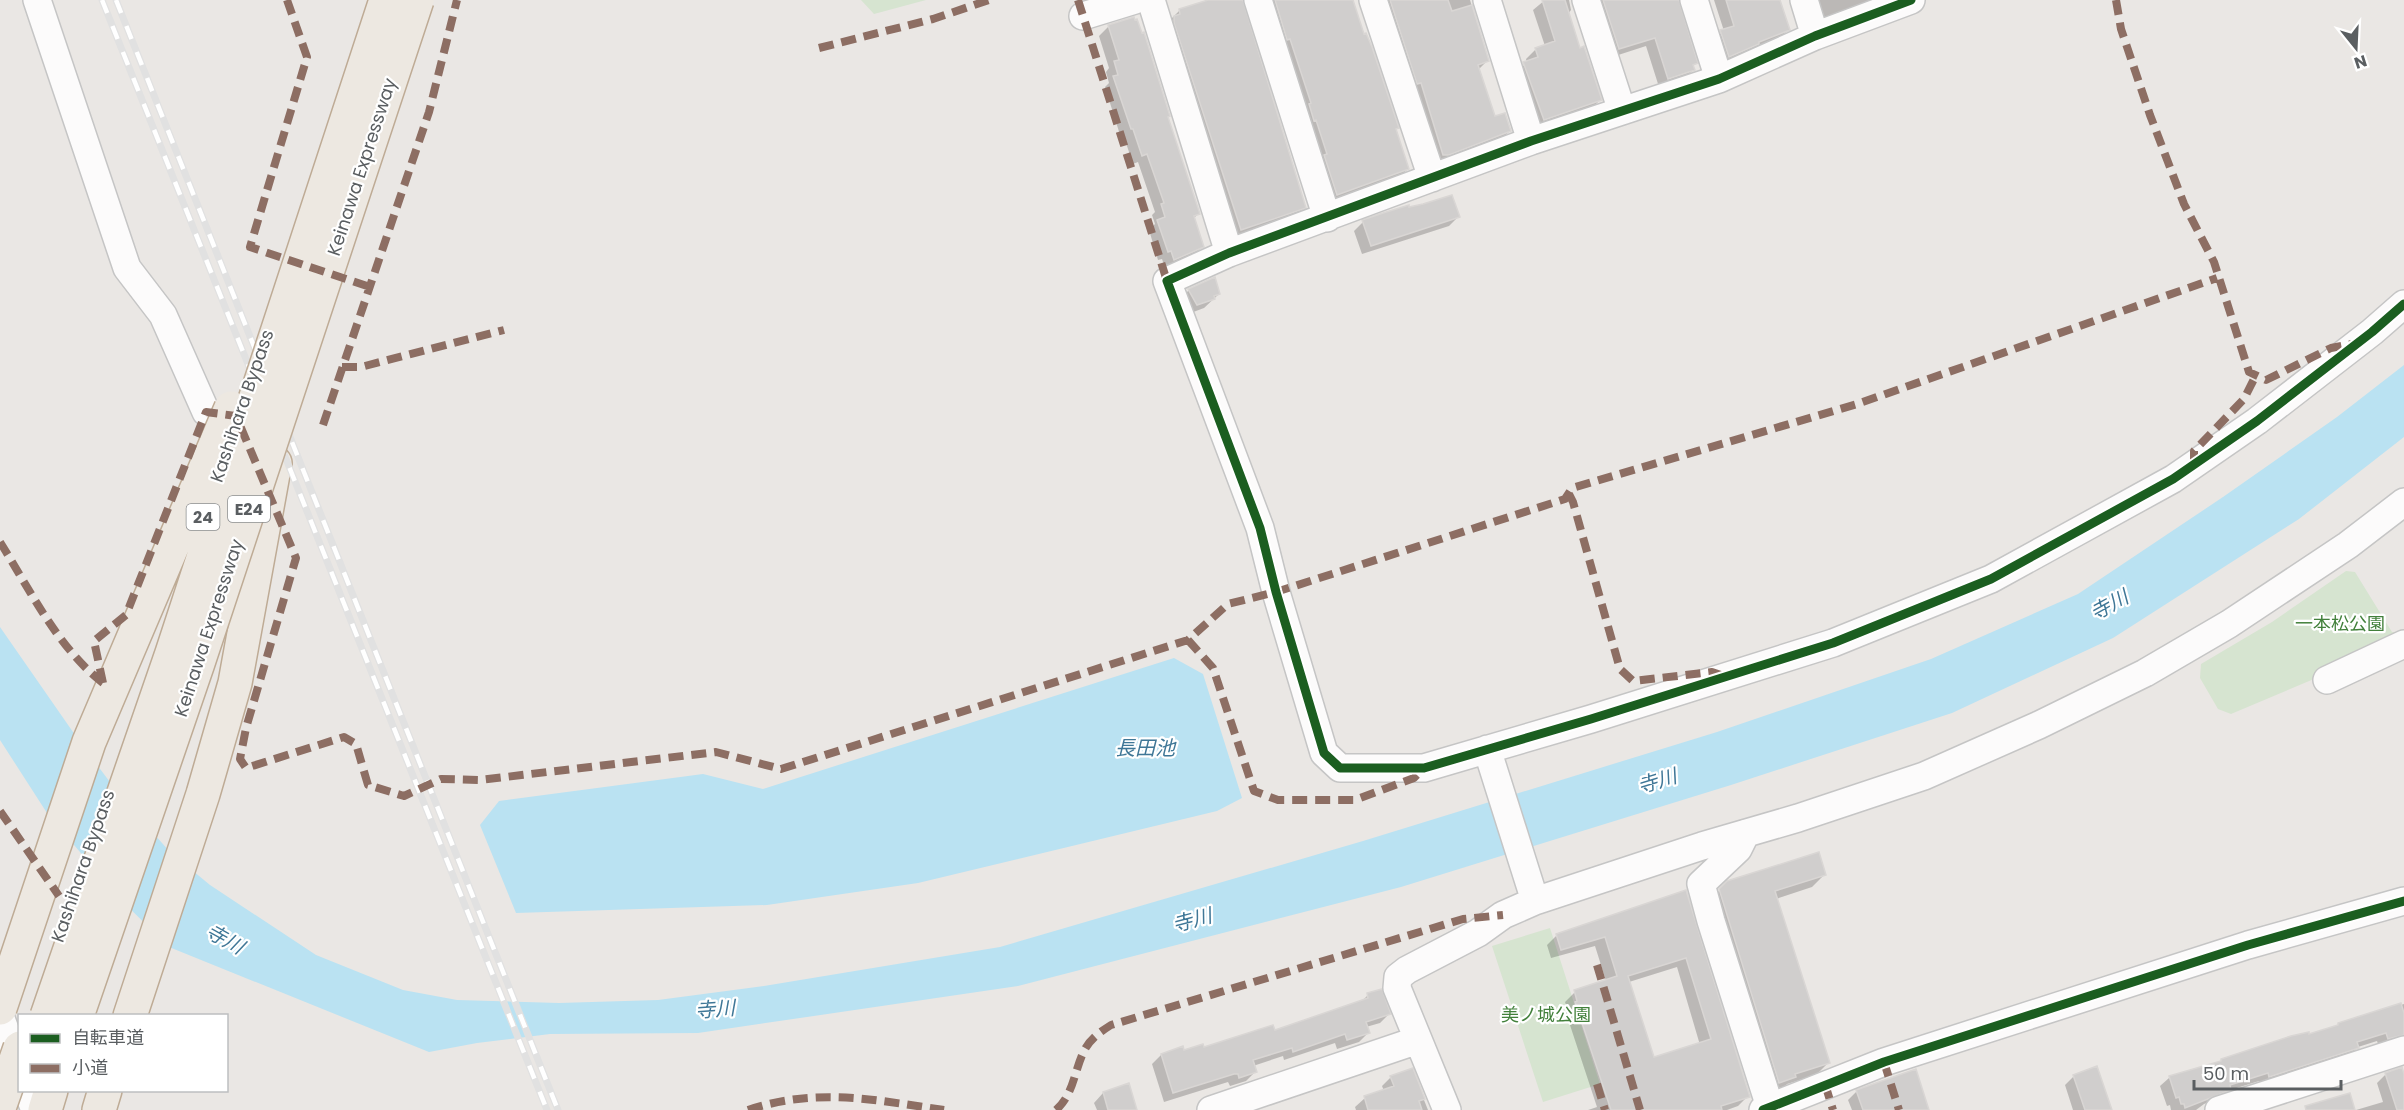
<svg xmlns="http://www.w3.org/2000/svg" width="2404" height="1110" viewBox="0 0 2404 1110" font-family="Poppins,'Noto Sans JP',sans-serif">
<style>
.green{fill:#d6e4d0}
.water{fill:#bae2f2}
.shadow{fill:#0003;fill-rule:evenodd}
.building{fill:#d0cecd;stroke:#d9d6d4;stroke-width:1.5;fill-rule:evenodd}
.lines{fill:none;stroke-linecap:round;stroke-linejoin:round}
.minor-casing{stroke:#c5c5c5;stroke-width:30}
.highway-casing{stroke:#beab95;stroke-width:36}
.minor{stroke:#fcfbfb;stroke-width:27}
.highway{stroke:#ede8e1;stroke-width:33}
.rail-casing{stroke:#e1e1e1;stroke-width:7}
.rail{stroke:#fff;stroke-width:4.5;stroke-dasharray:14;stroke-linecap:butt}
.highway-bridge-casing{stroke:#beab95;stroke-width:36;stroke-linecap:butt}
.highway-bridge{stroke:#ede8e1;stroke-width:33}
.quiet{stroke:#8d6e63;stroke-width:8;stroke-dasharray:15 8;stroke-linecap:butt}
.cycleway-casing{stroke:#fff;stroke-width:13}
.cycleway{stroke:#1b5e20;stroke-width:9}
.labels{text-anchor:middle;stroke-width:4.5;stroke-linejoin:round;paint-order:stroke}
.shield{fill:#fff;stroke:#8c8e90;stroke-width:1.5}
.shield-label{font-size:16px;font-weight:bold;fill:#5a5e61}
.street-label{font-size:18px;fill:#5a5e61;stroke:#fff}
.park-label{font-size:18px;fill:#42803b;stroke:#fff}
.water-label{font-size:20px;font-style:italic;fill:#3f7797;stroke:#fff}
</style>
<rect width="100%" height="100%" fill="#eae7e4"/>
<!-- green -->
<path class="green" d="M861,0H926L874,14Z
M2346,571L2355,572L2392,632L2404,633L2321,676L2231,714L2218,709L2200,678L2201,664L2272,622Z
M1550,928L1600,1084L1543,1102L1492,946Z"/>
<!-- water -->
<path class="water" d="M2404,365V437L2299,519L2113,638L1952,713L1731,785L1401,887L1018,986L698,1033L550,1034L477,1043L429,1052L169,947L118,897L47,813L0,740V627L82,745L122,798L170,852L210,885L316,955L403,990L457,1000L559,1003L658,1000L764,986L1000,947L1363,841L1717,732L1931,659L2078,594L2223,497L2337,417Z
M1174,658L1203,674L1242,798L1217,811L918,883L767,905L516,913L480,825L499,801L703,774L763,789Z"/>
<!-- shadow -->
<path class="shadow" d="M1215,0H1241L1304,207L1295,217L1232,238L1170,20L1179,11Z
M1261,0H1352L1397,128L1395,130L1408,169L1398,178L1328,203Z
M1381,0H1470L1488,60L1478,70L1494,118L1510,131L1500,140L1438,163Z
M1545,0H1569L1571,10L1568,14L1579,50L1600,100L1591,109L1534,128L1514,73L1527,63L1526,59L1536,49L1545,46L1533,10Z
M1589,0H1678L1696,63L1692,67L1693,70L1684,79L1659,87L1646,46L1609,58Z
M1714,0H1778L1788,30L1779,39L1752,49L1720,65L1712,41L1724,31Z
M1808,0H1875L1848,9L1843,13L1816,24Z
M1133,19L1199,213L1194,218L1203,246L1193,256L1165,268L1162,259L1158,260L1149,230L1155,224L1152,215L1155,212L1138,162L1133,164L1124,137L1121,138L1105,87L1109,83L1106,72L1109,68L1099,36L1108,27Z
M1458,217L1449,226L1362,254L1354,231L1363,222Z
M1189,290L1219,294L1204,308L1188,314L1180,299Z
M1824,875L1812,887L1776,899L1828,1063L1816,1075L1787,1084L1782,1090L1767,1095L1707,903L1728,882Z
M1685,892L1748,1096L1738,1106L1727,1110H1588L1597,1107L1566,1013L1568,1011L1565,1002L1575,992L1606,981L1595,946L1551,958L1547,945L1557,935ZM1677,967L1700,1045L1653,1059L1629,982Z
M1368,995L1389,1014L1380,1023L1366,1027L1368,1033L1359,1042L1337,1049L1335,1043L1284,1060L1283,1056L1253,1066L1255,1072L1246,1081L1230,1086L1228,1082L1164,1102L1152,1064L1161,1055L1203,1049L1274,1032L1360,1003Z
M2404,1004V1043L2379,1047L2377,1041L2358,1047L2349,1056L2260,1085L2259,1081L2227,1091L2220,1098L2204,1104L2196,1110H2171L2170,1105L2167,1106L2160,1086L2169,1078L2335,1028L2338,1025Z
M1412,1070L1428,1110H1356L1355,1107L1365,1098L1384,1091L1382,1086L1391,1077Z
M2386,1074H2404V1110H2356L2383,1102L2377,1083Z
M2074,1076L2110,1110H2073L2065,1085Z
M1857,1091L1928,1110H1852L1848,1100Z
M1103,1093L1133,1110H1097L1094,1103Z"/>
<!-- building -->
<path class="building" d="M1208,0H1243L1306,208L1241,230L1174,23V16L1180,14L1179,9Z
M1275,0H1353L1364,34L1366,33L1372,47L1399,128L1396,129L1409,169L1337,195L1324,155L1327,154L1316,120L1314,121L1309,104L1311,103L1290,39L1287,40Z
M1390,0H1448L1452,11L1472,5L1489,61L1478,65L1495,116L1505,113L1511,131L1449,155H1443L1421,83L1417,84Z
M1542,0H1565L1580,48L1584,46L1602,100L1544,120L1523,62L1538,57L1535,48L1555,41Z
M1603,0H1679L1698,63L1693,65L1695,70L1668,79L1655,38L1619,49Z
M1726,0H1780L1790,30L1759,42V44L1729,57L1720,30L1734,26Z
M1134,17L1135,20L1137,19L1142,33L1144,32L1170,116L1168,117L1200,214L1194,216L1204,247L1174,260L1171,251L1168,252L1157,220L1165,217L1161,204L1164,203L1148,157L1147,154L1142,156L1133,129H1131L1113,76L1118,75L1114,61L1119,60L1108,25Z
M1452,195L1460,217L1371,246L1362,220L1383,213L1409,205V207L1423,204Z
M1215,277L1220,294L1214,296L1215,299L1197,305L1188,289Z
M1819,852L1826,875L1775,891L1830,1063L1795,1074L1796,1077L1779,1083L1719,889L1727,881Z
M1686,890L1750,1097L1721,1106L1722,1110H1611L1575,1002L1577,1001L1574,990L1617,976L1605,937L1561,950L1556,934ZM1686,958L1711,1039L1654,1057L1628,976Z
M1382,989L1391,1014L1366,1022L1370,1033L1347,1040L1345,1034L1293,1052L1292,1048L1253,1060L1257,1072L1239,1078L1238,1074H1234L1173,1093L1161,1054L1183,1046L1184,1050L1203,1044L1204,1047L1273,1025L1275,1030L1368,998L1367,993Z
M2401,1003L2404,1013V1035L2388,1039L2386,1033L2357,1042L2359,1048L2269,1077L2268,1073L2230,1085L2231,1090L2185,1108L2184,1104H2181L2179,1097L2176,1098L2169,1076L2221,1061V1059L2291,1036L2309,1032V1034L2338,1025V1023Z
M2097,1066L2112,1110H2085L2073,1075Z
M2402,1067L2404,1074V1110H2397L2385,1073Z
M1413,1068L1425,1099L1419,1101L1422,1110H1368L1364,1096L1394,1086L1390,1076Z
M1916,1069L1929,1110H1863L1856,1090Z
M1129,1083L1137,1110H1108L1103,1092Z
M2350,1093L2355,1110H2306L2305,1106Z"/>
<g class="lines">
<defs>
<path id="minor" d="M37,0L127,268L163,315L206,412
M1151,0L1229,253
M1258,0L1327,218
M1373,0L1432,178
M1487,0L1531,141
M1586,0L1622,111
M1694,0L1719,79
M1804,0L1815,36
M1911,0L1815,36L1719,79L1531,141L1229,253L1167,281L1260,528L1276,592L1324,753L1340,768H1424L1591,719L1833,643L1991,579L2173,479L2257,421L2372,332L2404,304
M1083,16L1135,0
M2327,680L2404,644
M1487,749L1535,901
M1746,833L1738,849L1701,884L1711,921L1770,1107
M0,1016L20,1070
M27,1090L35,1110
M1211,1110L1418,1040
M1447,1110L1397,988L1398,977L1407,970L1478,933L1503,915L1535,901L1702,846L1798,818L1924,776L2039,725L2145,673L2229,624L2348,545L2404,502
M1763,1110L1884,1062L2248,945L2404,901
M2219,1110L2404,1050"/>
<path id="highway" d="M130,1016L203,794L235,683L275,463
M45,1110L51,1090
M99,1110L105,1090"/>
</defs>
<!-- minor casing -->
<use href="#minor" class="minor-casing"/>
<!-- highway casing -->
<use href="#highway" class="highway-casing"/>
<!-- minor -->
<use href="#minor" class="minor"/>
<!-- highway -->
<use href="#highway" class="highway"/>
<defs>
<path id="rail" d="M102,0L547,1110
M116,0L558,1110"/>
</defs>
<!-- rail casing -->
<use href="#rail" class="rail-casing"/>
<!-- rail -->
<use href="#rail" class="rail"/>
<defs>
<path id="highway-bridge" d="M0,1008L89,742L231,408
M47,1016L172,653L386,0
M77,1016L198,663L417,0
M0,1105L20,1048"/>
</defs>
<!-- highway-bridge casing -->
<use href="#highway-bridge" class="highway-bridge-casing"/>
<!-- highway-bridge -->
<use href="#highway-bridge" class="highway-bridge"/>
<!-- quiet -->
<path class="quiet" d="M287,0L307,57L250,247L370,287
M1078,0L1167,281
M2116,0L2121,29L2150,115L2184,204L2214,262L2249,372L2266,380L2331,348L2352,344
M819,48L933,19L989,0
M342,367H361L504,330
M323,425L429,112L457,0
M2194,465V451L2244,399L2256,375
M1569,494L1573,502L1620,669L1633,681L1712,672L1721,675
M0,542C30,590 58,648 103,683
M1188,640L1213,668L1254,791L1278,800H1355L1414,778L1424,768
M103,683L94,641L126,615L206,412L236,416L296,558L246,728L240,759L246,768L344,737L356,744L368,785L404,796L441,779L480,780L716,752L781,769L1188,640L1228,604L1276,592L1565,499L1572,488L1857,404L2217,278
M0,811L59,896
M1597,965L1640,1110
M1884,1062L1899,1110
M1597,1084L1605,1110
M1825,1084L1833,1110
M748,1110C818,1087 874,1100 944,1110
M1056,1110C1074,1094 1074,1071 1084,1051C1090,1039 1100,1032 1111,1025L1463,919L1503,915"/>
<defs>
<path id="cycleway" d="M1911,0L1815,36L1719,79L1531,141L1229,253L1167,281L1260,528L1276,592L1324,753L1340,768H1424L1591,719L1833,643L1991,579L2173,479L2257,421L2372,332L2404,304
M1763,1110L1884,1062L2248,945L2404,901"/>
</defs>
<!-- cycleway casing -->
<use href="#cycleway" class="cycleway-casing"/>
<!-- cycleway -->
<use href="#cycleway" class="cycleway"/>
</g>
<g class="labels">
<!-- shield labels -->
<g class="shield">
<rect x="228" y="496" width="42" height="26" rx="4.5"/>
<rect x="186.5" y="504" width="33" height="26" rx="4.5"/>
</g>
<g class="shield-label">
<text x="249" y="515">E24</text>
<text x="203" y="523">24</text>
</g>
<!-- street labels -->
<g class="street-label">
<text transform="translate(362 167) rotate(-72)" y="6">Keinawa Expressway</text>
<text transform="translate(242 406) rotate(-71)" y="6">Kashihara Bypass</text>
<text transform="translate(209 628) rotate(-72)" y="6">Keinawa Expressway</text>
<text transform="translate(83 866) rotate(-71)" y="6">Kashihara Bypass</text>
</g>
<!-- park labels -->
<g class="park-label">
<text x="2340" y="630">一本松公園</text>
<text x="1546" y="1021">美ノ城公園</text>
</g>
<!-- water labels -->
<g class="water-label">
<text transform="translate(2109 605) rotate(-29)" y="7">寺川</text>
<text x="1145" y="755">長田池</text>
<text transform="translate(1657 781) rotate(-17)" y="7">寺川</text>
<text transform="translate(1192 920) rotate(-15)" y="7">寺川</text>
<text transform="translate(225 939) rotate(29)" y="7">寺川</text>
<text transform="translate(715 1009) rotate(-4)" y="7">寺川</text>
</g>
</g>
<!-- legend -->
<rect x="18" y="1014" width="210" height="78" fill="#ffffff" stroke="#bdbfc0" stroke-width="1.5"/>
<rect x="30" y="1034" width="30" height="9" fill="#1b5e20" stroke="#bdbfc0" stroke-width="1.5"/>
<text x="72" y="1044" font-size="18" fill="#5a5e61">自転車道</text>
<rect x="30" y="1064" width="30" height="9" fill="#8d6e63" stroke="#bdbfc0" stroke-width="1.5"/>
<text x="72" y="1074" font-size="18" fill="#5a5e61">小道</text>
<!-- north arrow -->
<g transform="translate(2356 48) rotate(162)" stroke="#ffffff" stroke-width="4.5" paint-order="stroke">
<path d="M0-4.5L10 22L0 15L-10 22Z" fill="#5a5e61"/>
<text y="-9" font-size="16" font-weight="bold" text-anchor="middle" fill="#5a5e61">N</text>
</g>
<!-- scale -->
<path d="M2194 1080v9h147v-9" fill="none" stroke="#5a5e61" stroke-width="3"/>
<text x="2203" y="1080" font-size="18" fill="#5a5e61" stroke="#ffffff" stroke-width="4.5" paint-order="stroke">50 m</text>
</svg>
